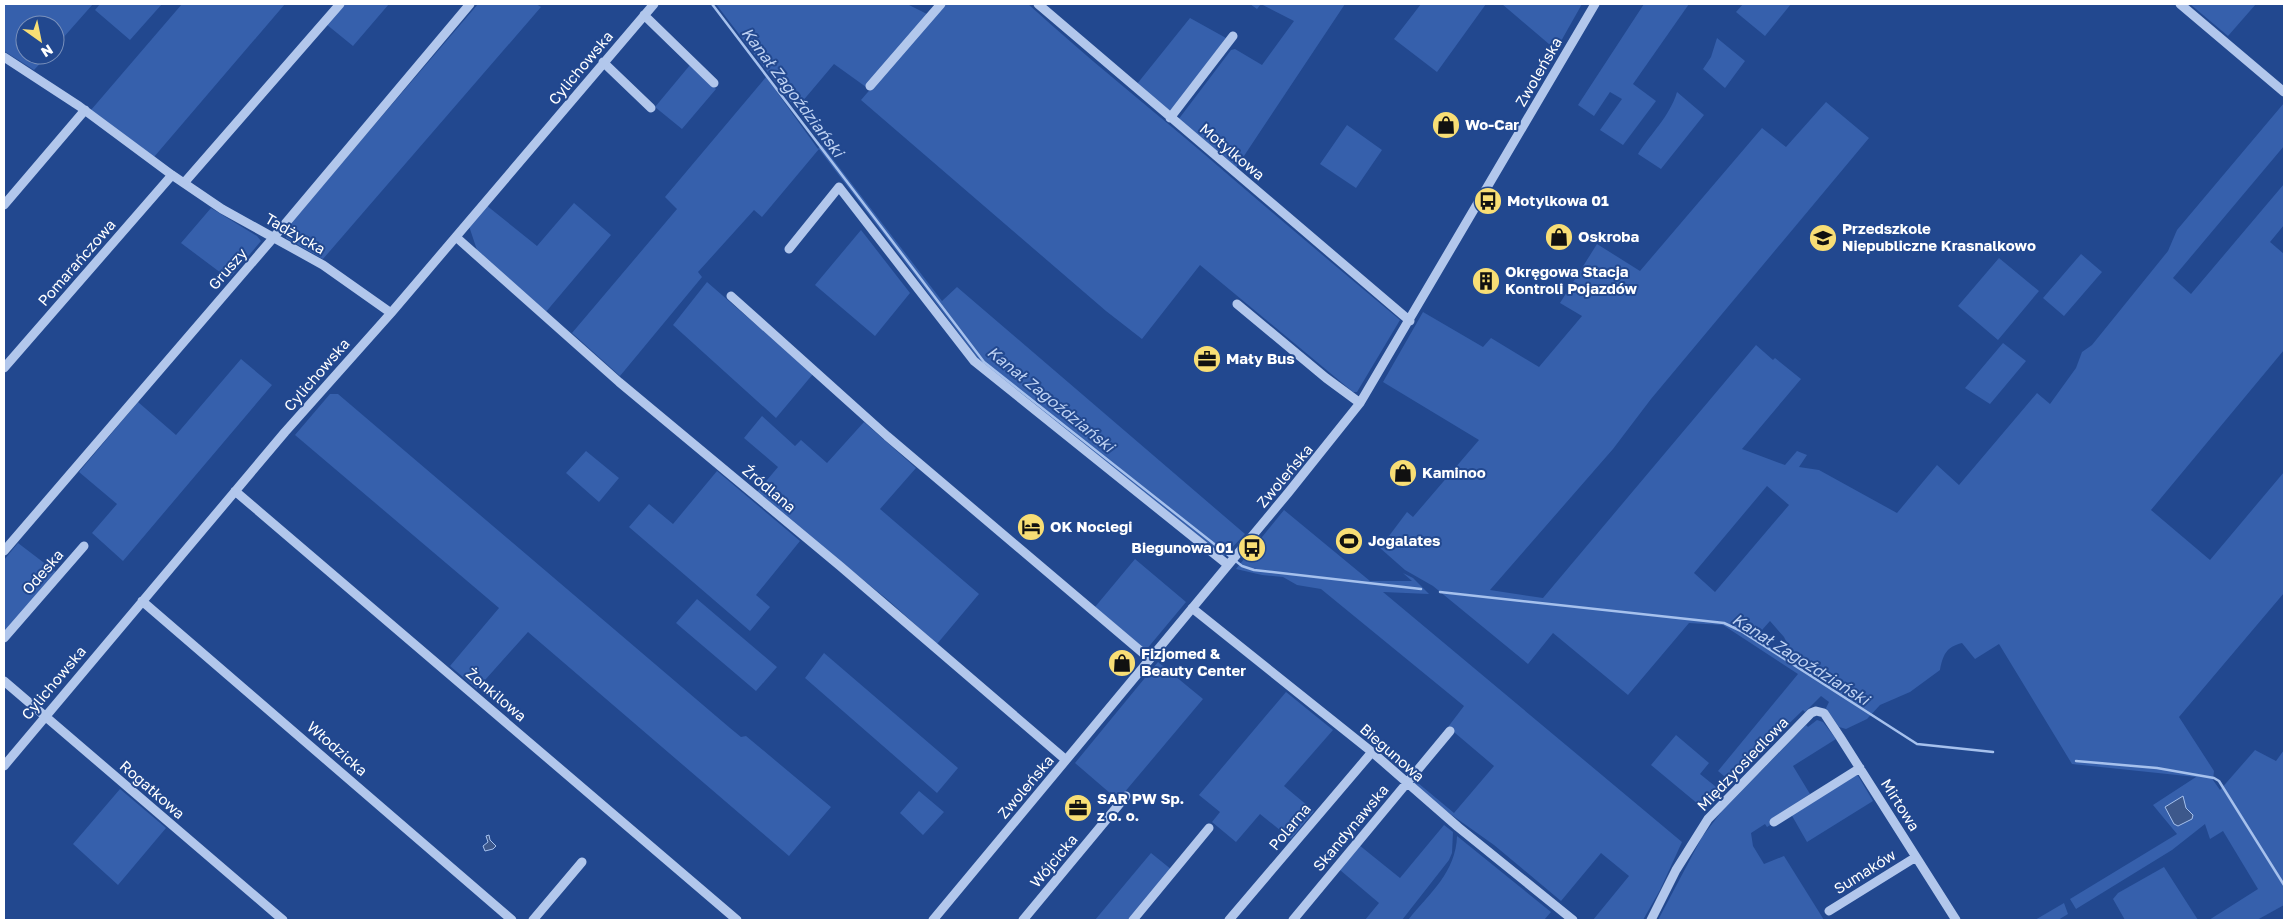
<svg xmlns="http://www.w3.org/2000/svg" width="2288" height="924" viewBox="0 0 2288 924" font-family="'Golos Text',sans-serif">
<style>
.green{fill:#3660ac;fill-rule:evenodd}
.water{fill:#3d588b;stroke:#a6c1ed}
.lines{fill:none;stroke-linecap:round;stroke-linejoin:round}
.stream{stroke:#a6c1ed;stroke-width:2.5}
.minor{stroke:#b2c7ec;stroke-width:9}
.labels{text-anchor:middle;stroke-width:4;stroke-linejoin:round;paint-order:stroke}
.street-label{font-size:15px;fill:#fff;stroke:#22488f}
.poi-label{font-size:15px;font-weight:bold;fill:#fff;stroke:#22488f;text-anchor:start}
.water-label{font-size:16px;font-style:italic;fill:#bed2f3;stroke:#22488f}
</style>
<rect width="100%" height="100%" fill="#22488f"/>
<!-- green -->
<path class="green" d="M4,4H93L55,47V25H25V55H48L34,70L4,51Z
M100,4H162L130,40L95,10Z
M182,4H285L154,157L91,110Z
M343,4H389L353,46L326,24Z
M478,4H536L541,7L323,259L286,238V228Z
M716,4H907L929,15L866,87L834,64L796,109Z
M944,4H1028C1085,56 1145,104 1204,154C1269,210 1334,265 1400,320L1357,392H1353L1200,265L1142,339L1106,311L861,100Z
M1250,4H1345L1236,168L1178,120L1231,50L1235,49L1262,65L1294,21L1261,4L1257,9Z
M1421,4H1486L1437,72L1394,39Z
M1502,4H1582L1556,50Z
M1644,4H1689L1633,84L1656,101L1623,145L1600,130L1622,99L1610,92L1594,116L1578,105Z
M1743,4H1791L1765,36L1736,12Z
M2190,4H2256L2228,36Z
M1190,18L1226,38L1170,112L1137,84Z
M1717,38L1745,61L1725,88L1703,69L1711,57Z
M690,65L716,89L682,129L655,107Z
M766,77L818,149L822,145L942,301L957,287L1245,534L1224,556L979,360L819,149L762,217L754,210L698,272L702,277L620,376L572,333L677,209L665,197Z
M1677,92L1704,115L1661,169L1638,154C1651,133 1670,116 1677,92Z
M1826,102L1869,138L1651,399L1613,449L1490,590L1543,598L1756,345L1773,360L1775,358L1801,379L1742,449L1785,465L1797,451L1807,455L1799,467L1819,470L1897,513L1937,465L1959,485L2037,393L2050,404L2076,368L2082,352L2092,345L2168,251L2177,230L2284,103V146L2173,278L2191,294L2284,184V225L2270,242L2284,254V350L2151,510L2210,560L2284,472V593L2179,717L2214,771L2213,780L2220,790L2255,750L2276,761L2284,750V905L2257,920H2209L2258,889L2223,831L2210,839L2205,824L2172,850L2076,909L2070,899L2177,834L2153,805L2196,777L2072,764L1999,644L1975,659L1962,643C1946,647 1943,655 1940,670L1910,692L1880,705L1867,719L1846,729L1839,727L1826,708L1829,702L1821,696L1805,712L1803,710L1730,781L1718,771L1798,674L1723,625L1689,623L1628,695L1553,633L1528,664L1433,586L1405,570L1380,548L1407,512L1413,517L1479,440L1383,382L1423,312L1483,347L1491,338L1539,367L1582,316L1560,303L1597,244L1640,271L1762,128L1786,147ZM1767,486L1789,505L1715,592L1694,573ZM1731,621L1762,630L1770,621L1784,637L1788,645L1781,654Z
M1347,125L1382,150L1356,188L1320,164Z
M574,203L611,235L545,313L478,253L469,226L486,205L537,246Z
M211,208L257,236L261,241L229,279L181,243Z
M861,230L910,293L875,336L815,285Z
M2081,254L2102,272L2064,316L2043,298Z
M1999,258L2039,291L1998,340L1958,306Z
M707,282L813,374L776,418L673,325Z
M2003,343L2026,361L1990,404L1965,388Z
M241,359L272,385L123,561L92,533L117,504L79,472L138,402L176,435Z
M330,394H338L730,728L741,737L746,736L831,807L789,856L528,632L477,689L450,666L499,608L295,435Z
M762,416L795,446L801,440L827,463L864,422L916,468L880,509L979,594L937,644L888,600L756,493L778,467L744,438Z
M586,451L619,478L599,502L566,473Z
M717,471L800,541L756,595L770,607L750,631L629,527L649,504L673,524Z
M1284,510L1370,581H1412L1403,573L1413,578L1429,594L1383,592L1682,842L1660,890L1643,920H1593L1629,876L1601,853L1561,901L1494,845L1432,801L1413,783L1418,775L1419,777L1418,783L1454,813L1494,766L1448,727L1464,706L1321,589L1297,585L1283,577L1262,575L1236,569Z
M18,543L56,572L4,632V560Z
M1135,559L1186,602L1146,650L1095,607Z
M697,599L777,667L756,691L676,623Z
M824,653L958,768L937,793L805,678Z
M1158,662L1203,699L1118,800L1075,763Z
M1286,692L1333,730L1284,786L1314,811L1291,839L1260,814L1236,842L1212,822L1220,812L1199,795Z
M1817,720L1823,722L1836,739L1793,766L1810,794L1771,819L1772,824L1767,827L1765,824L1751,833L1753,846L1764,864L1784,856L1824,920H1658L1702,837L1722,811L1806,725L1808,727Z
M1676,735L1709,763L1700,774L1721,791L1704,809L1651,765Z
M1857,774L1873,801L1807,842L1791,814Z
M120,789L166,828L118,885L73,844Z
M919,791L944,812L923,835L900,813Z
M1444,825L1453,832L1452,853L1449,860L1402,920H1365L1379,903L1340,870L1359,845L1400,878Z
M1457,836L1551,912L1544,920H1408C1430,893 1456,872 1457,836Z
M1151,853L1172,870L1130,920H1095Z
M2164,867L2198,920H2125L2113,899L2118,893Z
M2064,903L2068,914L2058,920H2035Z"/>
<!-- water -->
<path class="water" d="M2183,796L2186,808L2193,815L2192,819L2178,826L2174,824L2165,807Z
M489,835L490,840L496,846L493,849L485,851L483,846L488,842L486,836Z"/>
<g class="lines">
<!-- stream -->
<path class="stream" d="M712,4L984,362L1242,566L1254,570L1421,589
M1440,592L1724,623L1741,631L1917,744L1993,752
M2076,761L2157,768L2214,778L2219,781L2284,885"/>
<!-- minor -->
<path class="minor" d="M1038,4L1410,321
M2180,4L2284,92
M644,15L714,83
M4,57L79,106L172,175L222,209L323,265L391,313
M603,62L651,108
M870,86L941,4
M1170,118L1233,36
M184,183L340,4
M4,205L85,110
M456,237L619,382L840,566L1066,760
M789,249L839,187L974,361L1228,565
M731,296L887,436L1150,659
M1237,304L1326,378L1360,403
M4,368L172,175
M235,491L737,920
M4,551L274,237L470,4
M142,601L512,920
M1192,608L1372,752L1458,827L1573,920
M4,638L84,546
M4,681L283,920
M4,766L285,432L391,313L654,4
M1774,822L1860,768
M1829,911L1916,857
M533,920L582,862
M933,920L1288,493L1360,403L1595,4
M1023,920L1126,796
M1133,920L1209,828
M1229,920L1372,752
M1293,920L1450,731
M1651,920L1676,870L1708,819L1811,713L1816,711L1824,713L1840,737L1956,920"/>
</g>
<!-- icons -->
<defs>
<symbol id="shop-disc" viewBox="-11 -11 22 22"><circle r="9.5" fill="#f8de75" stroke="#22488f"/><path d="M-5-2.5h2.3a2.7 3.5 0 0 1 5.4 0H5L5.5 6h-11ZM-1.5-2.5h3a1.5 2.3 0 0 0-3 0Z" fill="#111"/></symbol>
<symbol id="bus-disc" viewBox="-11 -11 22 22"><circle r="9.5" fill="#f8de75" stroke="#22488f"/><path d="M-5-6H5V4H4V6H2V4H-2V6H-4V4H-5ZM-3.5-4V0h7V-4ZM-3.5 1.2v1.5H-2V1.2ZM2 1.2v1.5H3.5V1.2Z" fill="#111"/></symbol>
<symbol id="school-disc" viewBox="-11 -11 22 22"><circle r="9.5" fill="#f8de75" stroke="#22488f"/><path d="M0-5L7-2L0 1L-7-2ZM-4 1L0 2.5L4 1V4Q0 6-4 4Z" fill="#111"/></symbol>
<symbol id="building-disc" viewBox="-11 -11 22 22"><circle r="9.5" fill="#f8de75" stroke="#22488f"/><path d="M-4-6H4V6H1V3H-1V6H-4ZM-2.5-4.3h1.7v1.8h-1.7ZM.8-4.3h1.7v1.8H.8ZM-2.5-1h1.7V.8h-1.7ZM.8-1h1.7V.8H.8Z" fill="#111"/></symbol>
<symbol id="office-disc" viewBox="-11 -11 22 22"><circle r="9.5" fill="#f8de75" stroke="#22488f"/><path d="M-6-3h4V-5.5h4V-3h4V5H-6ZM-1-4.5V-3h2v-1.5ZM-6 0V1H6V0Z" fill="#111"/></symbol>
<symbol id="hotel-disc" viewBox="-11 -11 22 22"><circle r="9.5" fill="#f8de75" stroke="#22488f"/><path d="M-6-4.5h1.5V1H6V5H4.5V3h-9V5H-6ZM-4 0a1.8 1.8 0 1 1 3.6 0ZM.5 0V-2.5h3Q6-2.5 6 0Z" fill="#111"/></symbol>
<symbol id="stadium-disc" viewBox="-11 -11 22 22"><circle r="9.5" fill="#f8de75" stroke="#22488f"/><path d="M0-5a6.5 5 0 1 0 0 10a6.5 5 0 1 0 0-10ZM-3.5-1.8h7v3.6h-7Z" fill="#111"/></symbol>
</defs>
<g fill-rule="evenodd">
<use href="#shop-disc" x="1430" y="109" width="32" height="32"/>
<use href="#bus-disc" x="1472" y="185" width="32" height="32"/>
<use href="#shop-disc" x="1543" y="221" width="32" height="32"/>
<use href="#school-disc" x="1807" y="222" width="32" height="32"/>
<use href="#building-disc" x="1470" y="265" width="32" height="32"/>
<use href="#office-disc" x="1191" y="343" width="32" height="32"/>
<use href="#shop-disc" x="1387" y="457" width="32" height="32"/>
<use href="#hotel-disc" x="1015" y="511" width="32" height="32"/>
<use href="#stadium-disc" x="1333" y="525" width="32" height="32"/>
<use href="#bus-disc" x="1236" y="532" width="32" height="32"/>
<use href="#shop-disc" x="1106" y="647" width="32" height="32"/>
<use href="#office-disc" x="1062" y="792" width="32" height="32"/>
</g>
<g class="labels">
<!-- street labels -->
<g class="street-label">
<text transform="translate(581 68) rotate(-50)" y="5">Cylichowska</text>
<text transform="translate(1539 72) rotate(-60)" y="5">Zwoleńska</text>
<text transform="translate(1232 152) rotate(40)" y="5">Motylkowa</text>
<text transform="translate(295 234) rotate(30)" y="5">Tadżycka</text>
<text transform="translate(77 263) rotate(-49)" y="5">Pomarańczowa</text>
<text transform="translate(228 269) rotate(-49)" y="5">Gruszy</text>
<text transform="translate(317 375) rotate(-49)" y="5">Cylichowska</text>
<text transform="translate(1285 476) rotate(-50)" y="5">Zwoleńska</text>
<text transform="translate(769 489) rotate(40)" y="5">Źródlana</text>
<text transform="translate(43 572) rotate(-49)" y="5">Odeska</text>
<text transform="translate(54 683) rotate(-50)" y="5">Cylichowska</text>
<text transform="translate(496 695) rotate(40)" y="5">Żonkilowa</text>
<text transform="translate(337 749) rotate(41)" y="5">Włodzicka</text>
<text transform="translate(1392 753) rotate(41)" y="5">Biegunowa</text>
<text transform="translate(1743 764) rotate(-46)" y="5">Międzyosiedlowa</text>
<text transform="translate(1026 787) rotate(-50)" y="5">Zwoleńska</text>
<text transform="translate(152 790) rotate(41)" y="5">Rogatkowa</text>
<text transform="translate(1900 805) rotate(58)" y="5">Mirtowa</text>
<text transform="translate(1290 827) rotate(-50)" y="5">Polarna</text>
<text transform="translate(1351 828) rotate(-50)" y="5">Skandynawska</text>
<text transform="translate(1054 861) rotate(-50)" y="5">Wójcicka</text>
<text transform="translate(1865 872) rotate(-32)" y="5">Sumaków</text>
</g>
<!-- poi labels -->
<g class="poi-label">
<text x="1465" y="130">Wo-Car</text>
<text x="1507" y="206">Motylkowa 01</text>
<text x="1842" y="234">Przedszkole<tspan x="1842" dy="17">Niepubliczne Krasnalkowo</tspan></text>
<text x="1578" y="242">Oskroba</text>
<text x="1505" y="277">Okręgowa Stacja<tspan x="1505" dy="17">Kontroli Pojazdów</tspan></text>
<text x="1226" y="364">Mały Bus</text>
<text x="1422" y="478">Kaminoo</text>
<text x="1050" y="532">OK Noclegi</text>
<text x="1368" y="546">Jogalates</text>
<text x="1233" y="553" text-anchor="end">Biegunowa 01</text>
<text x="1141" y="659">Fizjomed &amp;<tspan x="1141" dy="17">Beauty Center</tspan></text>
<text x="1097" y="804">SAR PW Sp.<tspan x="1097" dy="17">z o. o.</tspan></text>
</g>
<!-- water labels -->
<g class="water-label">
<text transform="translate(793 92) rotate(53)" y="6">Kanał Zagoździański</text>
<text transform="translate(1051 399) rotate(39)" y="6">Kanał Zagoździański</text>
<text transform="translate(1801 659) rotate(32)" y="6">Kanał Zagoździański</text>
</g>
</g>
<!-- border -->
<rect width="2288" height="924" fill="none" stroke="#ffffff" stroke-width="10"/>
<!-- north arrow -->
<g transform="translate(40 40) rotate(147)"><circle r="24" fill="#22488f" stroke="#7a91bc"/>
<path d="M0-4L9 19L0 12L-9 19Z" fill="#f8de75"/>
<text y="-8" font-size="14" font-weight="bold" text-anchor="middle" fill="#ffffff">N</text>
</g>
</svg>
